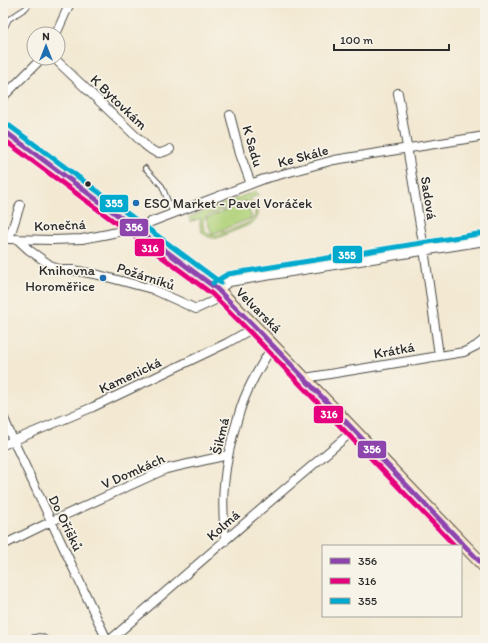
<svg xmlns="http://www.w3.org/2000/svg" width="488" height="643" viewBox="0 0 488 643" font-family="Itim,sans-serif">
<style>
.green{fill:#b0d27a;stroke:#6e7e52;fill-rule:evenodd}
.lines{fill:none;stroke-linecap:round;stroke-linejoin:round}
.service-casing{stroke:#494844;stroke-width:6}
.minor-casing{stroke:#494844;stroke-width:10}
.tertiary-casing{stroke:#494844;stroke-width:12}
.secondary-casing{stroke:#494844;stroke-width:14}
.service{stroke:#fff;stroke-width:4}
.minor{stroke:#fff;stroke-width:8}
.tertiary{stroke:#fff;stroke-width:10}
.secondary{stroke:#fde5c5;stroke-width:12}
.bus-1-casing{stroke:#f7f3e8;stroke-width:8}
.bus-2-casing{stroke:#f7f3e8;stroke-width:8}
.bus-3-casing{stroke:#f7f3e8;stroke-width:8}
.bus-1{stroke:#8e44ad;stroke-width:5}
.bus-2{stroke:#e5007d;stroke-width:5}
.bus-3{stroke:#00a9ce;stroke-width:5}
.bus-dot{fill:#2b2b2b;stroke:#f7f3e8;stroke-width:1.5}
.poi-dot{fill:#1f6fb2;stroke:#f7f3e8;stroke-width:1.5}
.labels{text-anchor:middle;stroke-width:3.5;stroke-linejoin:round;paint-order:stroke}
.street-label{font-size:14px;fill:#2b2b2b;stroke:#f7f3e8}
.poi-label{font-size:14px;fill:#2b2b2b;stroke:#f7f3e8;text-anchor:start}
.line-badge{stroke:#f7f3e8;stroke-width:1.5}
.badge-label{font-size:11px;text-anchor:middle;font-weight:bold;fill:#fff}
</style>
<rect width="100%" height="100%" fill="#f7f3e8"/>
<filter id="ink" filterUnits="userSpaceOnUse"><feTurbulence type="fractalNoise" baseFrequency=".025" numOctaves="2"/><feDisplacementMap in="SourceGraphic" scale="8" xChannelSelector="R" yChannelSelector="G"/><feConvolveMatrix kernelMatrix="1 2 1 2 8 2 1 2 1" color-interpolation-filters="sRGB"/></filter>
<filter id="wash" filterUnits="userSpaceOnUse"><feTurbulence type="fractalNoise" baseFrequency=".012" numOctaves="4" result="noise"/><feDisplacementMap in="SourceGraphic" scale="16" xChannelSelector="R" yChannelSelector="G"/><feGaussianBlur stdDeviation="0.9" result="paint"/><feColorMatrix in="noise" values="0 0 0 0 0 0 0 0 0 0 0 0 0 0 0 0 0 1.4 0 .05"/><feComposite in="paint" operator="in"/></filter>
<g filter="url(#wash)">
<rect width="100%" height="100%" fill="#f3e9d3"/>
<!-- green -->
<path class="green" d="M256,191L258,195L249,199C260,205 262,216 251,224L217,238C204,239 197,229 201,218L190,222L189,217ZM242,201C252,200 260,212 252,220C249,223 218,235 214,235C209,235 205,232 204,228C201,223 204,218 208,215Z
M246,202L252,218L212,234L206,218Z"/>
</g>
<g filter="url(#ink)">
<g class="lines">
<defs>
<path id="service" d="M3,31L9,19L26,8L30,3
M145,168L162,186L173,214"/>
<path id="minor" d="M56,34L70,3
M54,58L145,145C155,153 158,156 170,149
M398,93L424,249L439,355
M3,97L42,58
M230,115L240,154L251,184
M3,237L9,239L52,240L82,239L108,234L135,228L264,179L334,160L485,136
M9,239L20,205
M17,239L29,250L53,267L63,270H73L99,275L152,289L196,309L224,296
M305,378L464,352L476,346L485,339
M3,416L13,440L107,640
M3,445L93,407L227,343L255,327
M225,541C224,522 222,504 224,485C226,462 232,436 239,414C246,389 260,367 273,345
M3,545L52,521L166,469L228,455
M32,640C37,638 40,637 44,640
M110,640L266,505L354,430"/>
<path id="tertiary" d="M217,289L229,281L485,240"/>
<path id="secondary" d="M3,130L217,289L255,327L485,567"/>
</defs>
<!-- service casing -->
<use href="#service" class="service-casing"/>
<!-- minor casing -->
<use href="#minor" class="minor-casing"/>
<!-- tertiary casing -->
<use href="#tertiary" class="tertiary-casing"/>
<!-- secondary casing -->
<use href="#secondary" class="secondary-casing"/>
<!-- service -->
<use href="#service" class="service"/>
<!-- minor -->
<use href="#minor" class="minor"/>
<!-- tertiary -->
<use href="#tertiary" class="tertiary"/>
<!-- secondary -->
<use href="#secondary" class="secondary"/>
<defs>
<path id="bus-1" d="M3,130L217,289L255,327L485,567"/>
<path id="bus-2" d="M3,139L212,294L250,332L455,546"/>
<path id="bus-3" d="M7,124L221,283
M213,283L228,274L484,233"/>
</defs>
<!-- bus-1 casing -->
<use href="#bus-1" class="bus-1-casing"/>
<!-- bus-2 casing -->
<use href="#bus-2" class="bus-2-casing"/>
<!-- bus-3 casing -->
<use href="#bus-3" class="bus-3-casing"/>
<!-- bus-1 -->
<use href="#bus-1" class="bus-1"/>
<!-- bus-2 -->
<use href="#bus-2" class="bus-2"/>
<!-- bus-3 -->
<use href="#bus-3" class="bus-3"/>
</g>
</g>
<!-- markers -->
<circle class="bus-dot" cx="88" cy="184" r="3.5"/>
<g class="poi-dot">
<circle cx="136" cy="203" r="4"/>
<circle cx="103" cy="278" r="4"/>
</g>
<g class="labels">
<!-- street labels -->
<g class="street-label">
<text transform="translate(119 102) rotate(44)" y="5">K Bytovkám</text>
<text transform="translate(253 146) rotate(74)" y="5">K Sadu</text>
<text transform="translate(303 156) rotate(-15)" y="5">Ke Skále</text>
<text transform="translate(429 198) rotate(81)" y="5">Sadová</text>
<text transform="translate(60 225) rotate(-2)" y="5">Konečná</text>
<text transform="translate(146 276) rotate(18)" y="5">Požárníků</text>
<text transform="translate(259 310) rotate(45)" y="5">Velvarská</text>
<text transform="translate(394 350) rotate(-10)" y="5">Krátká</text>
<text transform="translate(130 375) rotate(-25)" y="5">Kamenická</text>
<text transform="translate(220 436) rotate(-77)" y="5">Šikmá</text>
<text transform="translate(133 471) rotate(-24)" y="5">V Domkách</text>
<text transform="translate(66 523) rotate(64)" y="5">Do Oříšků</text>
<text transform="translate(223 525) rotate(-41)" y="5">Kolmá</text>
</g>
<!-- poi labels -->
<g class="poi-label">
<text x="144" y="208">ESO Market - Pavel Voráček</text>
<text x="95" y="275" text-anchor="end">Knihovna<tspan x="95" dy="16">Horoměřice</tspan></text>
</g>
</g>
<g class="line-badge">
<rect x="99" y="194" width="30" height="19" rx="4" fill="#00a9ce"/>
<rect x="119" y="218" width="30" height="19" rx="4" fill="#8e44ad"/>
<rect x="134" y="238" width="31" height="19" rx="4" fill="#e5007d"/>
<rect x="332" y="245" width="31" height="19" rx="4" fill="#00a9ce"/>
<rect x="313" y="405" width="31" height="19" rx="4" fill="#e5007d"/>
<rect x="357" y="440" width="30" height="19" rx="4" fill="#8e44ad"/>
</g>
<g class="badge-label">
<text x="114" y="207">355</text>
<text x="134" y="231">356</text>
<text x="150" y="252">316</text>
<text x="347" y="259">355</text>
<text x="329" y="418">316</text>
<text x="372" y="453">356</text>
</g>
<!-- margin -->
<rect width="488" height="643" fill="none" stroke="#f7f3e8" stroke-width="16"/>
<!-- legend -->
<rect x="322" y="545" width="140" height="72" fill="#f7f3e8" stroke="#a5a39c"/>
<rect x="330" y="558" width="20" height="6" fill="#8e44ad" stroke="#a5a39c"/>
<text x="358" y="565" font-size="12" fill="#2b2b2b">356</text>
<rect x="330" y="578" width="20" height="6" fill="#e5007d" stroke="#a5a39c"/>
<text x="358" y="585" font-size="12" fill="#2b2b2b">316</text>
<rect x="330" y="598" width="20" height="6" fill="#00a9ce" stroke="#a5a39c"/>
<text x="358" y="605" font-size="12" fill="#2b2b2b">355</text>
<!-- north arrow -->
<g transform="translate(46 46)"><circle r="19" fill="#f7f3e8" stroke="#a5a39c"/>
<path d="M0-3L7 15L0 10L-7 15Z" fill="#1f6fb2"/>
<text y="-6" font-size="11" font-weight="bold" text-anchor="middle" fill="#2b2b2b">N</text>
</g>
<!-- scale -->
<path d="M334 44v6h115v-6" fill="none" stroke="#2b2b2b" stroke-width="2"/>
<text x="340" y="44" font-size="12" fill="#2b2b2b" stroke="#f7f3e8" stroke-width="3" paint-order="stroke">100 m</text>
</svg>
